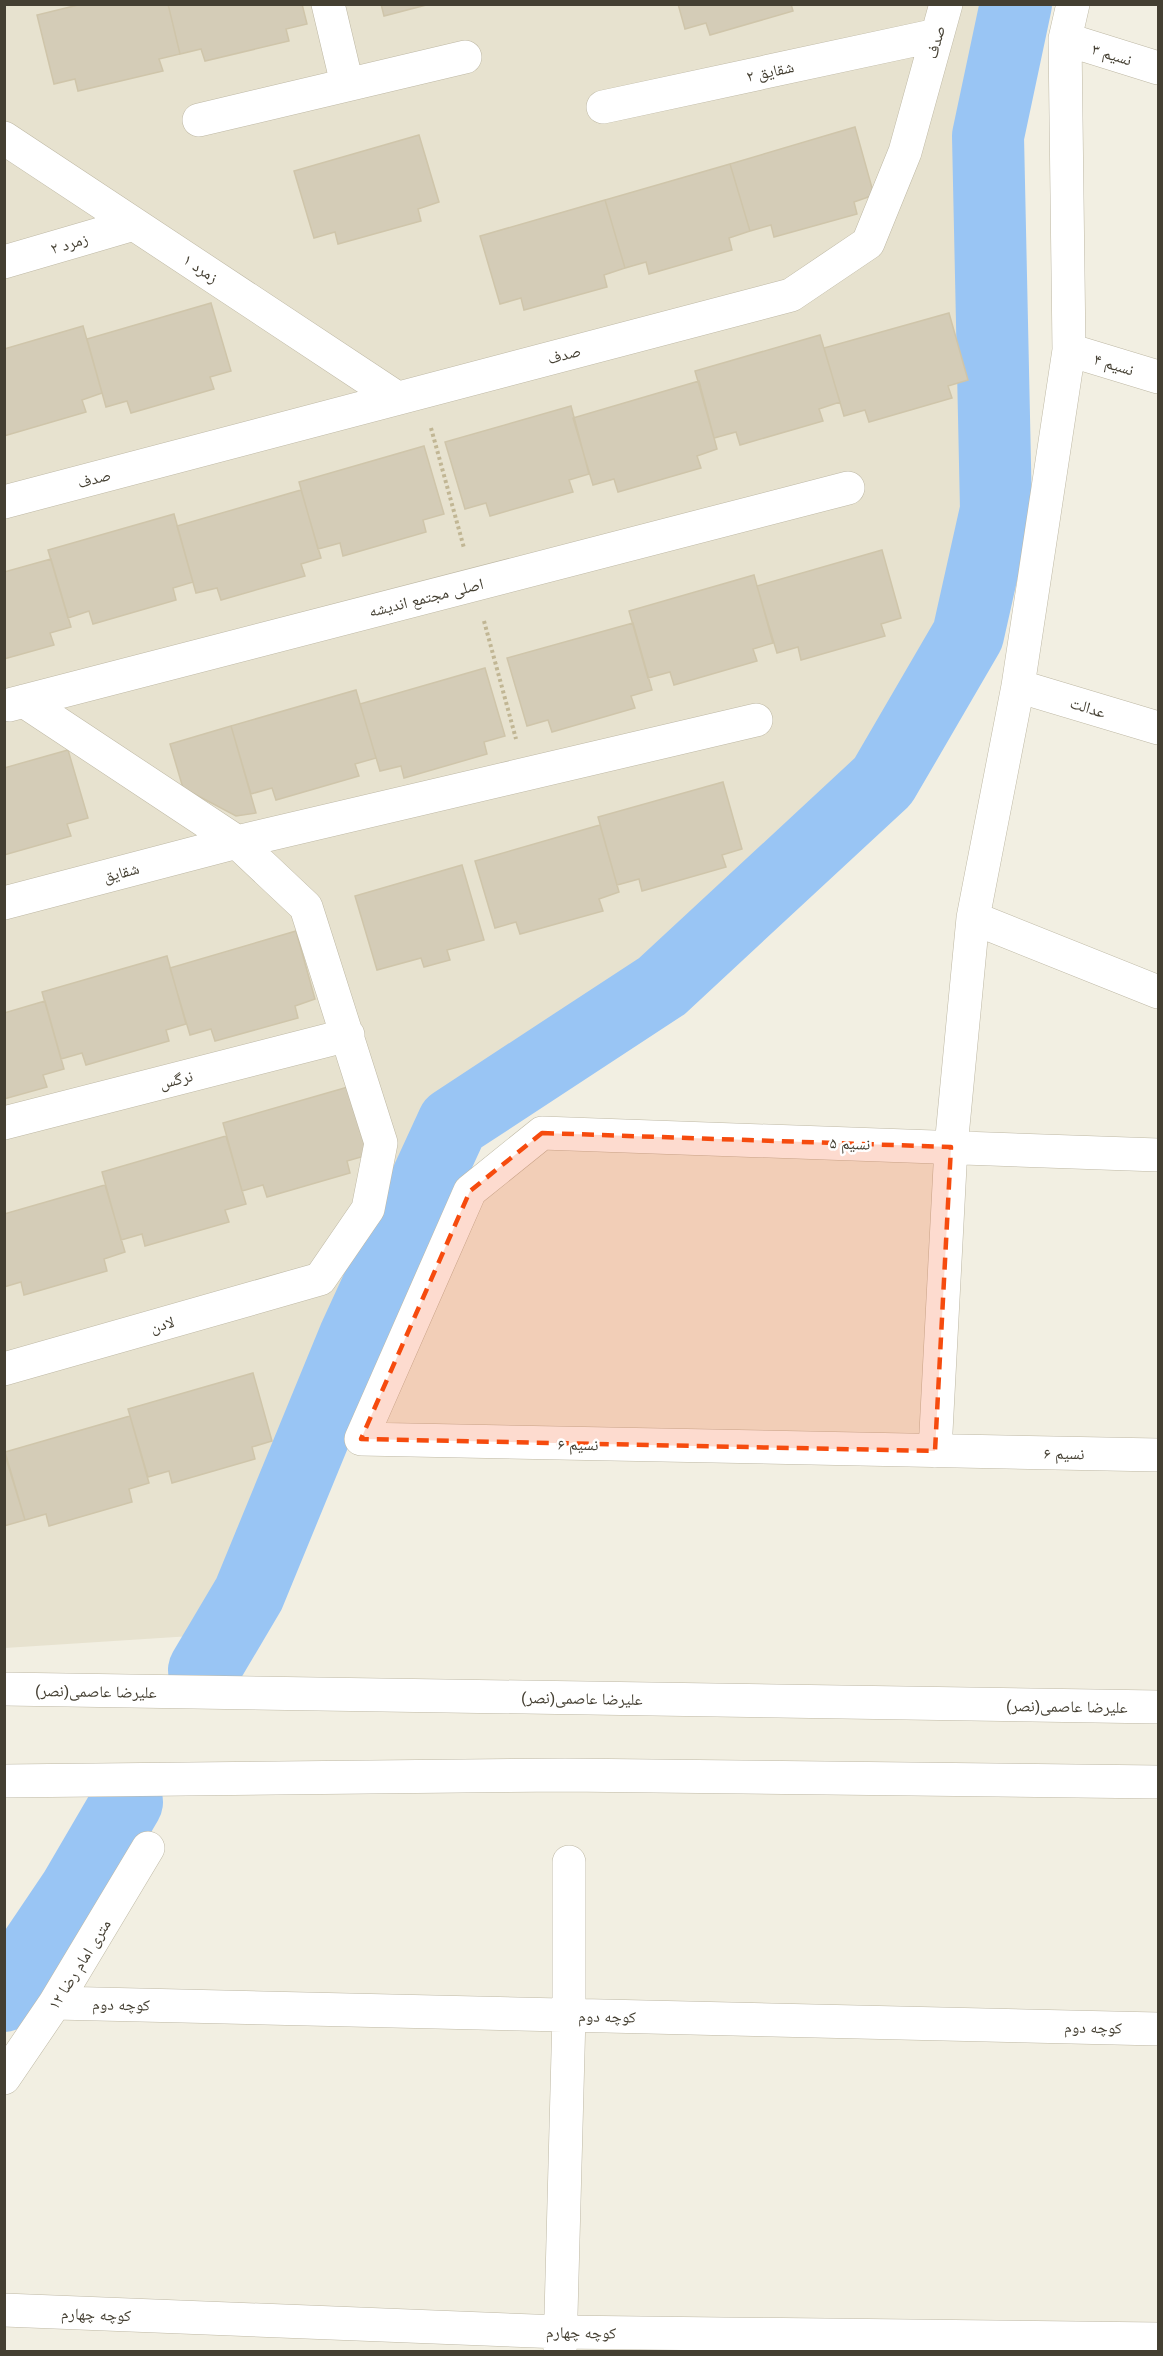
<svg xmlns="http://www.w3.org/2000/svg" width="1163" height="2356" viewBox="0 0 1163 2356" font-family="Arial,'Noto Naskh Arabic',sans-serif">
<style>
.residential{fill:#e7e2cf}
.lines{fill:none;stroke-linecap:round;stroke-linejoin:round}
.river{stroke:#99c5f4;stroke-width:72}
.building{fill:#d4ccb7;stroke:#cfc5aa;stroke-width:1.5}
.minor-casing{stroke:#beb8a4;stroke-width:34}
.path{stroke:#c1b694;stroke-width:4;stroke-dasharray:3 3;stroke-linecap:butt}
.minor{stroke:#fff;stroke-width:33}
.marked{fill:#f64b0e;fill-opacity:0.2;stroke:#f64b0e;stroke-width:4.5;stroke-dasharray:12 8;stroke-linejoin:round}
.labels{text-anchor:middle;stroke-width:5;stroke-linejoin:round;paint-order:stroke}
.street-label{font-size:16px;fill:#443f32;stroke:#fff}
</style>
<rect width="100%" height="100%" fill="#f2efe2"/>
<!-- residential -->
<path class="residential" d="M5,5H1011L975,212L978,522L950,639L853,774L697,979L470,1137L207,1635L5,1648Z"/>
<g class="lines">
<!-- river -->
<path class="river" d="M204,1670L249,1594L355,1336L453,1123L662,986L883,781L968,635L996,510L988,136L1016,4
M4,1996L75,1891L127,1802"/>
</g>
<!-- building -->
<path class="building" d="M82,4H168L180,54L159,59L163,71L78,91L75,79L54,84L37,15Z
M168,4H302L307,24L286,29L289,41L205,61L201,49L180,54Z
M381,4H430L384,16Z
M678,4H791L793,11L710,35L706,23L685,29Z
M855,127L874,195L854,202L857,214L774,237L771,225L750,231L730,164Z
M419,135L439,202L418,209L421,221L338,244L335,232L314,238L294,171Z
M730,164L750,231L729,238L732,250L649,274L646,262L625,268L605,200Z
M605,200L625,268L604,275L607,287L524,310L521,298L500,304L480,236Z
M211,303L231,371L210,377L214,389L131,413L127,401L106,407L87,339Z
M949,313L968,380L948,386L952,398L869,422L865,410L844,416L824,348Z
M83,326L102,393L82,400L86,412L4,436V349Z
M820,335L840,402L819,409L823,421L740,445L736,432L714,438L695,371Z
M699,381L717,449L697,456L701,468L618,492L614,479L593,485L573,418Z
M571,406L589,474L569,480L573,492L490,516L486,503L465,509L445,442Z
M424,446L444,514L423,520L426,532L343,556L340,543L318,549L299,482Z
M301,490L321,558L301,564L305,576L221,600L217,588L196,593L177,526Z
M174,514L193,582L173,588L176,600L93,624L89,611L68,618L48,550Z
M882,550L901,618L881,624L885,636L801,660L798,647L777,653L757,586Z
M51,559L71,627L50,633L54,645L4,659V572Z
M754,575L773,643L753,649L757,661L674,685L670,672L648,678L629,611Z
M633,623L652,690L631,696L635,708L552,732L548,720L527,726L507,658Z
M485,668L505,736L484,742L487,754L404,778L401,766L380,771L360,704Z
M356,690L376,758L355,764L359,776L276,800L272,788L251,794L231,726Z
M231,726L256,813L236,816L183,788L170,744Z
M68,750L88,818L67,824L71,836L4,855V768Z
M723,782L742,849L722,855L726,867L642,891L639,879L617,885L598,817Z
M600,825L619,892L599,899L603,911L520,934L516,922L495,928L475,861Z
M462,865L484,940L447,950L450,960L424,967L421,958L377,970L355,896Z
M296,931L315,999L295,1006L298,1018L215,1041L211,1029L190,1035L170,968Z
M167,956L186,1024L166,1030L169,1041L86,1065L82,1053L61,1059L42,992Z
M45,1001L64,1069L43,1075L47,1087L4,1099V1013Z
M348,1087L368,1155L347,1161L350,1173L267,1197L263,1185L242,1191L223,1123Z
M226,1136L246,1204L225,1210L229,1222L145,1246L142,1234L121,1240L102,1172Z
M105,1185L125,1252L104,1259L107,1271L24,1295L21,1282L4,1287V1214Z
M253,1373L272,1441L252,1447L255,1459L172,1483L169,1471L148,1477L128,1409Z
M130,1416L149,1483L129,1489L132,1502L49,1526L46,1514L25,1520L5,1452Z
M4,1452L25,1520L4,1526Z"/>
<g class="lines">
<defs>
<path id="minor" d="M328,4L347,84
M1065,39L1158,68
M603,107L937,35
M199,120L465,57
M4,138L397,398
M4,262L134,224
M1069,350L1158,377
M4,502L791,295L868,243L905,152L946,4
M1018,686L1158,728
M9,705L848,488
M4,903L237,842L756,720
M973,918L1158,992
M4,1123L348,1035
M1158,1155L542,1133L470,1191L361,1439L1158,1455
M4,1369L320,1279L368,1209L381,1143L306,907L237,842L24,701
M935,1451L951,1147L973,918L1018,686L1069,350L1065,39L1073,4
M4,1689L1158,1707
M4,1781L565,1775L1158,1782
M55,2003L1158,2029
M4,2078L55,2003L148,1848
M4,2310L561,2332L1158,2339
M560,2352L569,2015V1862"/>
</defs>
<!-- minor casing -->
<use href="#minor" class="minor-casing"/>
<!-- path -->
<path class="path" d="M431,428L464,548
M484,621L516,739"/>
<!-- minor -->
<use href="#minor" class="minor"/>
</g>
<!-- marked area -->
<path class="marked" d="M542,1133L951,1147L935,1451L361,1439L470,1191Z"/>
<g class="labels">
<!-- street labels -->
<g class="street-label">
<text transform="translate(935 42) rotate(-75)" y="6">صدف</text>
<text transform="translate(1112 54) rotate(17)" y="6">نسیم ۳</text>
<text transform="translate(770 71) rotate(-12)" y="6">شقایق ۲</text>
<text transform="translate(69 243) rotate(-17)" y="6">زمرد ۲</text>
<text transform="translate(201 268) rotate(34)" y="6">زمرد ۱</text>
<text transform="translate(564 354) rotate(-15)" y="6">صدف</text>
<text transform="translate(1114 364) rotate(17)" y="6">نسیم ۴</text>
<text transform="translate(94 478) rotate(-15)" y="6">صدف</text>
<text transform="translate(426 597) rotate(-14)" y="6">اصلی مجتمع اندیشه</text>
<text transform="translate(1088 707) rotate(17)" y="6">عدالت</text>
<text transform="translate(121 872) rotate(-15)" y="6">شقایق</text>
<text transform="translate(176 1079) rotate(-14)" y="6">نرگس</text>
<text transform="translate(850 1143) rotate(2)" y="6">نسیم ۵</text>
<text transform="translate(162 1324) rotate(-16)" y="6">لادن</text>
<text transform="translate(578 1444) rotate(1)" y="6">نسیم ۶</text>
<text transform="translate(1064 1453) rotate(1)" y="6">نسیم ۶</text>
<text transform="translate(96 1691) rotate(1)" y="6">علیرضا عاصمی(نصر)</text>
<text transform="translate(582 1698) rotate(1)" y="6">علیرضا عاصمی(نصر)</text>
<text transform="translate(1067 1706) rotate(1)" y="6">علیرضا عاصمی(نصر)</text>
<text transform="translate(79 1964) rotate(-58)" y="6">۱۲ متری امام رضا</text>
<text transform="translate(121 2004) rotate(1)" y="6">کوچه دوم</text>
<text transform="translate(607 2016) rotate(1)" y="6">کوچه دوم</text>
<text transform="translate(1093 2027) rotate(1)" y="6">کوچه دوم</text>
<text transform="translate(96 2314) rotate(2)" y="6">کوچه چهارم</text>
<text transform="translate(581 2332) rotate(1)" y="6">کوچه چهارم</text>
</g>
</g>
<!-- border -->
<rect width="1163" height="2356" fill="none" stroke="#443f32" stroke-width="12"/>
</svg>
